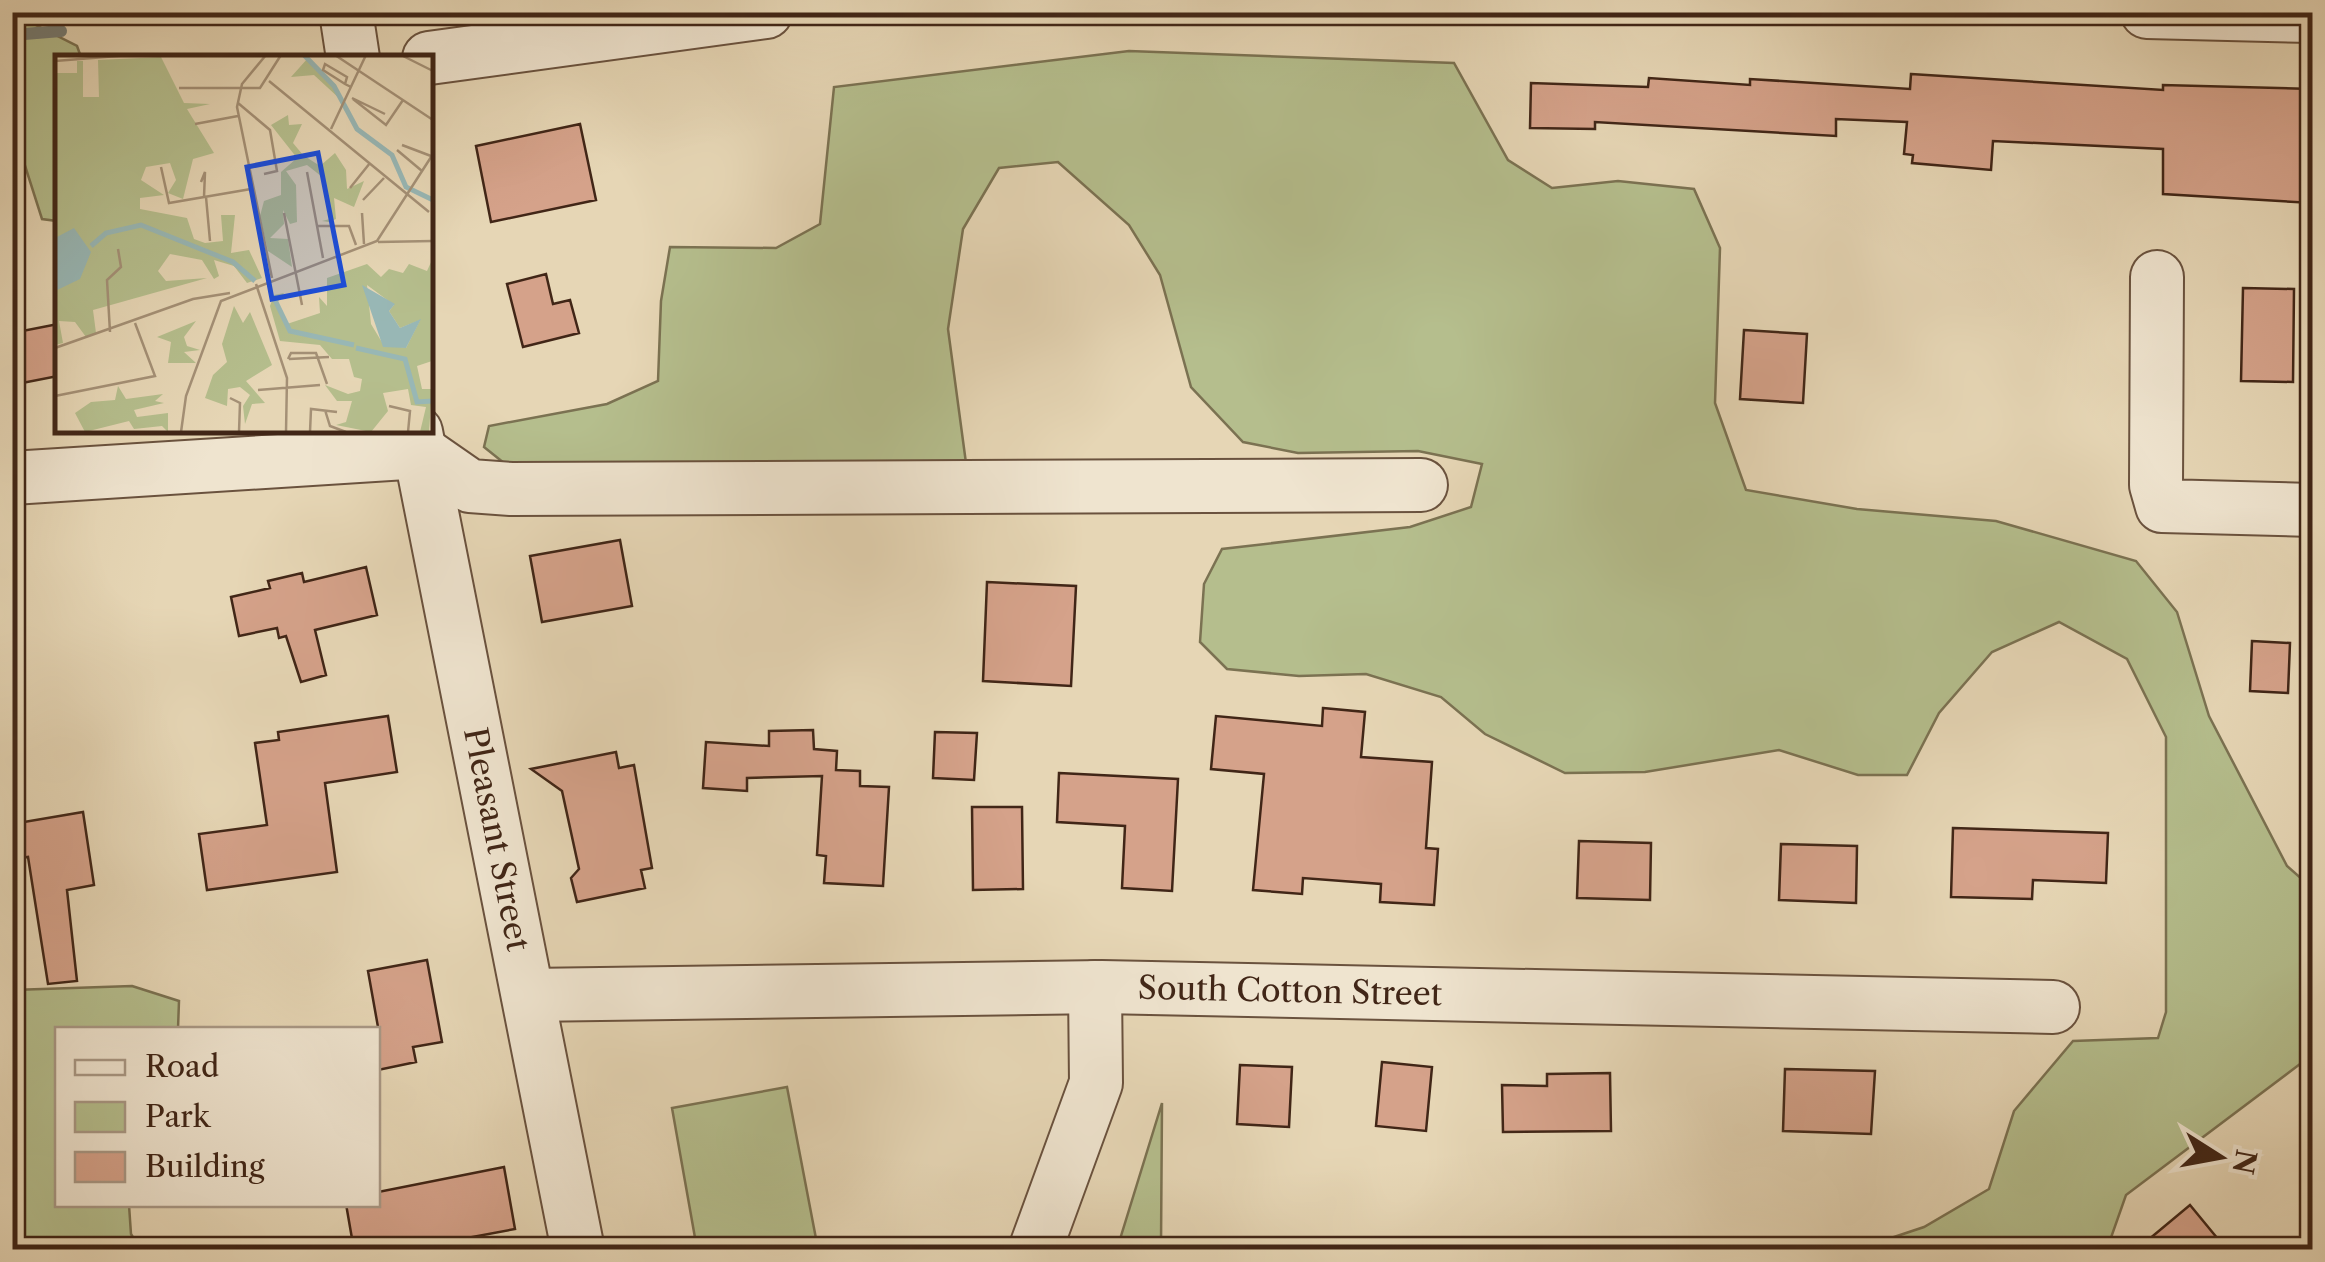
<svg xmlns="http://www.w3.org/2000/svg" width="2325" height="1262" viewBox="0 0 2325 1262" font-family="'Libre Caslon Text',serif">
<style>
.green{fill:#b5be8d;stroke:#7b7252;stroke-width:2.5}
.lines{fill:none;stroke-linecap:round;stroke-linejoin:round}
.stream{stroke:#757d76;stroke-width:12}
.building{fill:#d5a28a;stroke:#412617;stroke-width:2.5}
.minor-casing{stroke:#6a523e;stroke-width:56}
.minor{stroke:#efe4cf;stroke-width:52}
.labels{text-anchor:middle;stroke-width:9;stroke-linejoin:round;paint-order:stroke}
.street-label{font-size:32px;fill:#412617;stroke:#efe4cf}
.inset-river{fill:none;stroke:#98b7b5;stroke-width:5}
.inset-road{fill:none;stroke:#a49076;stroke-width:2.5}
.view{fill:#1d4ed8;fill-opacity:0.15;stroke:#1d4ed8;stroke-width:5}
.inset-edge{fill:none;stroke:#412617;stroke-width:5}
</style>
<rect width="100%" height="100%" fill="#e6d6b5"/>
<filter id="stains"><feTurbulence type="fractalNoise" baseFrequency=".002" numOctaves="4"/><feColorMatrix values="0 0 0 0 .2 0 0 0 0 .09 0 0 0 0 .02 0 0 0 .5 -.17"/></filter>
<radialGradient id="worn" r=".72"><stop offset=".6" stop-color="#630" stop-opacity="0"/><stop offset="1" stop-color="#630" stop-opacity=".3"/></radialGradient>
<!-- green -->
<path class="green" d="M12,13L77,46L81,57L58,58L57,221L42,219L13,128Z
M1129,51L1454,63L1508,160L1552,188L1618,181L1694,189L1720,248L1715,403L1746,490L1857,509L1996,521L2136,561L2177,612L2209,716L2287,866L2312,888V1055L2126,1195L2107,1249H1858L1924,1227L1989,1189L2014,1111L2073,1041L2158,1038L2166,1012V737L2127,659L2059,622L1992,652L1939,713L1907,775H1858L1779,750L1645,772L1565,773L1485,734L1441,697L1366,674L1299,676L1227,669L1200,642L1204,584L1222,549L1410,527L1471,507L1482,464L1418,451L1298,453L1243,442L1191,387L1160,275L1129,225L1058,162L999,168L963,229L948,329L966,463L509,467L484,447L489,426L607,404L658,381L661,301L670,247L776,248L820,224L834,87Z
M132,986L179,1001L178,1029L58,1030V1204L129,1205L131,1234L140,1249H13V990Z
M787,1087L818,1249H697L672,1108Z
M1162,1103L1161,1245L1637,1249H1117Z"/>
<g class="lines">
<!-- stream -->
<path class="stream" d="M12,35L61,31"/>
</g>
<!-- building -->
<path class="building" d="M1911,74L2163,90V85L2312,89V203L2163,194V149L1993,141L1991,170L1912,163L1913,155L1904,154L1907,122L1836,119V136L1595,122V129L1530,128L1531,83L1648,87L1649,78L1750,85V79L1910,89Z
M580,124L596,200L491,222L476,146Z
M546,274L553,304L570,300L579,333L523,347L507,284Z
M2243,288L2294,289L2293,382L2241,381Z
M58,324V376L12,385V333Z
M1744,330L1807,334L1803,403L1740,399Z
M620,540L632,606L542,622L530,556Z
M366,567L377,615L315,630L326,675L301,682L286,636L279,638L277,628L239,636L231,597L270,588L268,581L302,573L304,582Z
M987,582L1076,586L1071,686L983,681Z
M2252,641L2290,643L2288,693L2250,691Z
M1323,708L1365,712L1361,757L1432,762L1426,848L1438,849L1434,905L1380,902L1381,884L1303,878L1302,894L1253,890L1264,774L1211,769L1216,716L1322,726Z
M388,716L397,772L325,783L337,872L207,890L199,834L267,825L255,743L279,740L278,732Z
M813,730L814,749L837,751L836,770L860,771V786L889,787L883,886L824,883L826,856L817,855L822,776L747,778V791L703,788L706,742L769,746V731Z
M935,732L977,733L974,780L933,778Z
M616,752L619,768L634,765L652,868L641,870L645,888L577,902L571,878L579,869L562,791L531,769Z
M1059,773L1178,779L1172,891L1122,888L1125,826L1057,822Z
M972,807H1022L1023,889L973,890Z
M83,812L94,885L67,890L77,981L48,984L28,857L12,859V824Z
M1953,828L2108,833L2106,883L2033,880L2032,899L1951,897Z
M1579,841L1651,843L1650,900L1577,898Z
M1781,844L1857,846L1856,903L1779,900Z
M427,960L442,1042L413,1047L416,1062L378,1070V1027L368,971Z
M1382,1062L1432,1067L1426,1131L1376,1126Z
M1240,1065L1292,1067L1289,1127L1237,1124Z
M1785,1069L1875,1071L1871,1134L1783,1131Z
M1610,1073L1611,1131L1503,1132L1502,1085L1547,1086V1074Z
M504,1167L515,1229L440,1243L441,1250H354L346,1204H378V1192Z
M2190,1205L2227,1250H2136Z"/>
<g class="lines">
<defs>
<g id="minor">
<path d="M346,12L353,58"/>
<path d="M2147,12L2312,16"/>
<path d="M429,58L766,12"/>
<path d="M2157,277L2156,485L2162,506L2312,510"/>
<path id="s1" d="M416,432L578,1250"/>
<path d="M12,478L421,452L470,486L511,489L1421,485"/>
<path id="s2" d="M528,995L1102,987L2053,1007"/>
<path d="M1035,1250L1096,1083L1095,987"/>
</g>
</defs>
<!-- minor casing -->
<use href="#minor" class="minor-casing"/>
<!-- minor -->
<use href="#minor" class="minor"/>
</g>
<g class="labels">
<!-- street labels -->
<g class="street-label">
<text dy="11" stroke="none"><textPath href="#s1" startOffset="415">Pleasant Street</textPath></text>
<text dy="11" stroke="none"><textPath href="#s2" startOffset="762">South Cotton Street</textPath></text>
</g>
</g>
<!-- overview -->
<g transform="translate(55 55)">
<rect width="378" height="378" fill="#e6d6b5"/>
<path d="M106,2L129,48L155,49L132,54L159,98L138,104L128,144L113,138L121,125L115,108L91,112L86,125L109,140L85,143V154L132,163L139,184L150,188L168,186L166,160H180L176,198L194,195L207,223L192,228L179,211L159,205L164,221L159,224L147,205L115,199L103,216L111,226L152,223L38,255L41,278L31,282L20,267L4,266L8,288L0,290V18H22V6H28V42H44L43,5ZM253,3L281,30L285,44L259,20L236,22ZM233,60L234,70L247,69L238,88L248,100L265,111L280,98L291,115L292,134L309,126L299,152L279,143L281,164L274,167L267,166L275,164L266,121L252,110L231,116L241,130L242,167L235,169L228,155L229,169L215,183L233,184L237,212L213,196L205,161L209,146L226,140V117L242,103L216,70ZM377,205V306L362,311L367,334H377L374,377H365L371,352L356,350L353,334L328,338L333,356L316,377L281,370L291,367L297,346H282L270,330L293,339L305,336L307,324L299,322L294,304H277L265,290L225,286L215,251L219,240L229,238L222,248L232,269L265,258L264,242L272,251V223L312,209L326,222L334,214L348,218L354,209L372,216ZM312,230L339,250L334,256L345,273L365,265L351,293L328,289L316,269ZM179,251L188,268L195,257L217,310L191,326L210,348L197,349L190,369L188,351L195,340L185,332L173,334L172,351L150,343L158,320L172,307L167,289ZM141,266L129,282L132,291L145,295L129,297L141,308H113L116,287L102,282ZM63,331L71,344L108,339L100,346L109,348L79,355L82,362L113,358V377L107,371L79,374L74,366L30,377L20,358L36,347L60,345Z" fill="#b5be8d" fill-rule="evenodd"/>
<path d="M19,173L36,197L25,224L0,236V183ZM307,230L340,249L334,256L345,273L366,264L351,293L328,292Z" fill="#98b7b5"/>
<path class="inset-river" d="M249,0L279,31L302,74L337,100L351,132L378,145M36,191L51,178L86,170L178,207L200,226M218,241L235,276L299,290M301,293L350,304L362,347L378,346"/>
<path class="inset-road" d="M211,0L187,29L182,52L217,223M280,0L378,65M346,0L378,16M0,6L75,0M214,26L374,157M290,29L292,22L270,9L268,15L290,29L296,32M124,33H205L226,0M297,43L330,59M298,44L331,70L348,45M183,48L215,75L222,116L209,119M140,69L183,61M276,74L311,0M347,90L376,101M342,95L367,116M106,112L114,148L196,134M252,117L268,203M146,127L150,117L149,142M295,133L315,108M151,142L155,186M308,145L329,123M229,158L247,250M307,158L309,189M261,171H294L301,190M323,187L378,186M201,229L232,323L231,377M55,277L52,225L66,212L63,194M0,293L138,244L175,238M233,304L236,298H261L272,329M234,304L274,302M203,335L265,330M0,341L100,321L80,268M175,343L185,348L184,377M334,351L355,356L353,377M270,355L275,371L291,377M126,377L131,341L166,246L322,186L378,99M255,377L256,354L282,357"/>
<path class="view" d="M263,98L289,230L217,244L192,112Z"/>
<rect width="378" height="378" class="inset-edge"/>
</g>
<!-- margin -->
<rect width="2325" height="1262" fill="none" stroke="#e6d6b5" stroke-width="50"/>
<rect x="15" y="15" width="2295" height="1232" fill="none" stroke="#412617" stroke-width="5"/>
<rect x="25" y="25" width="2275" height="1212" fill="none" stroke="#412617" stroke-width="2.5"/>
<!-- legend -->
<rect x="55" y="1027" width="325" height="180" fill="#efe4cf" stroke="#a99885" stroke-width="2.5"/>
<rect x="75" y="1060" width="50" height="15" fill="#efe4cf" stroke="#a99885" stroke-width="2.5"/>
<text x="145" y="1077" font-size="30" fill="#412617">Road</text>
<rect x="75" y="1102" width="50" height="30" fill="#b5be8d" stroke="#a99885" stroke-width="2.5"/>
<text x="145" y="1127" font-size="30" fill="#412617">Park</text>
<rect x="75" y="1152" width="50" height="30" fill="#d5a28a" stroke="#a99885" stroke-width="2.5"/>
<text x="145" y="1177" font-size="30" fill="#412617">Building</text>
<!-- north arrow -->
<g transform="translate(2220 1157) rotate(101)" stroke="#efe4cf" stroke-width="8" paint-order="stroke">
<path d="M0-8L18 38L0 25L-18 38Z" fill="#412617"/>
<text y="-15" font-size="28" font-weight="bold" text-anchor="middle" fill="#412617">N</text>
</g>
<rect width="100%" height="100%" filter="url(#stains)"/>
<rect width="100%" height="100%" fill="url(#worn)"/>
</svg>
